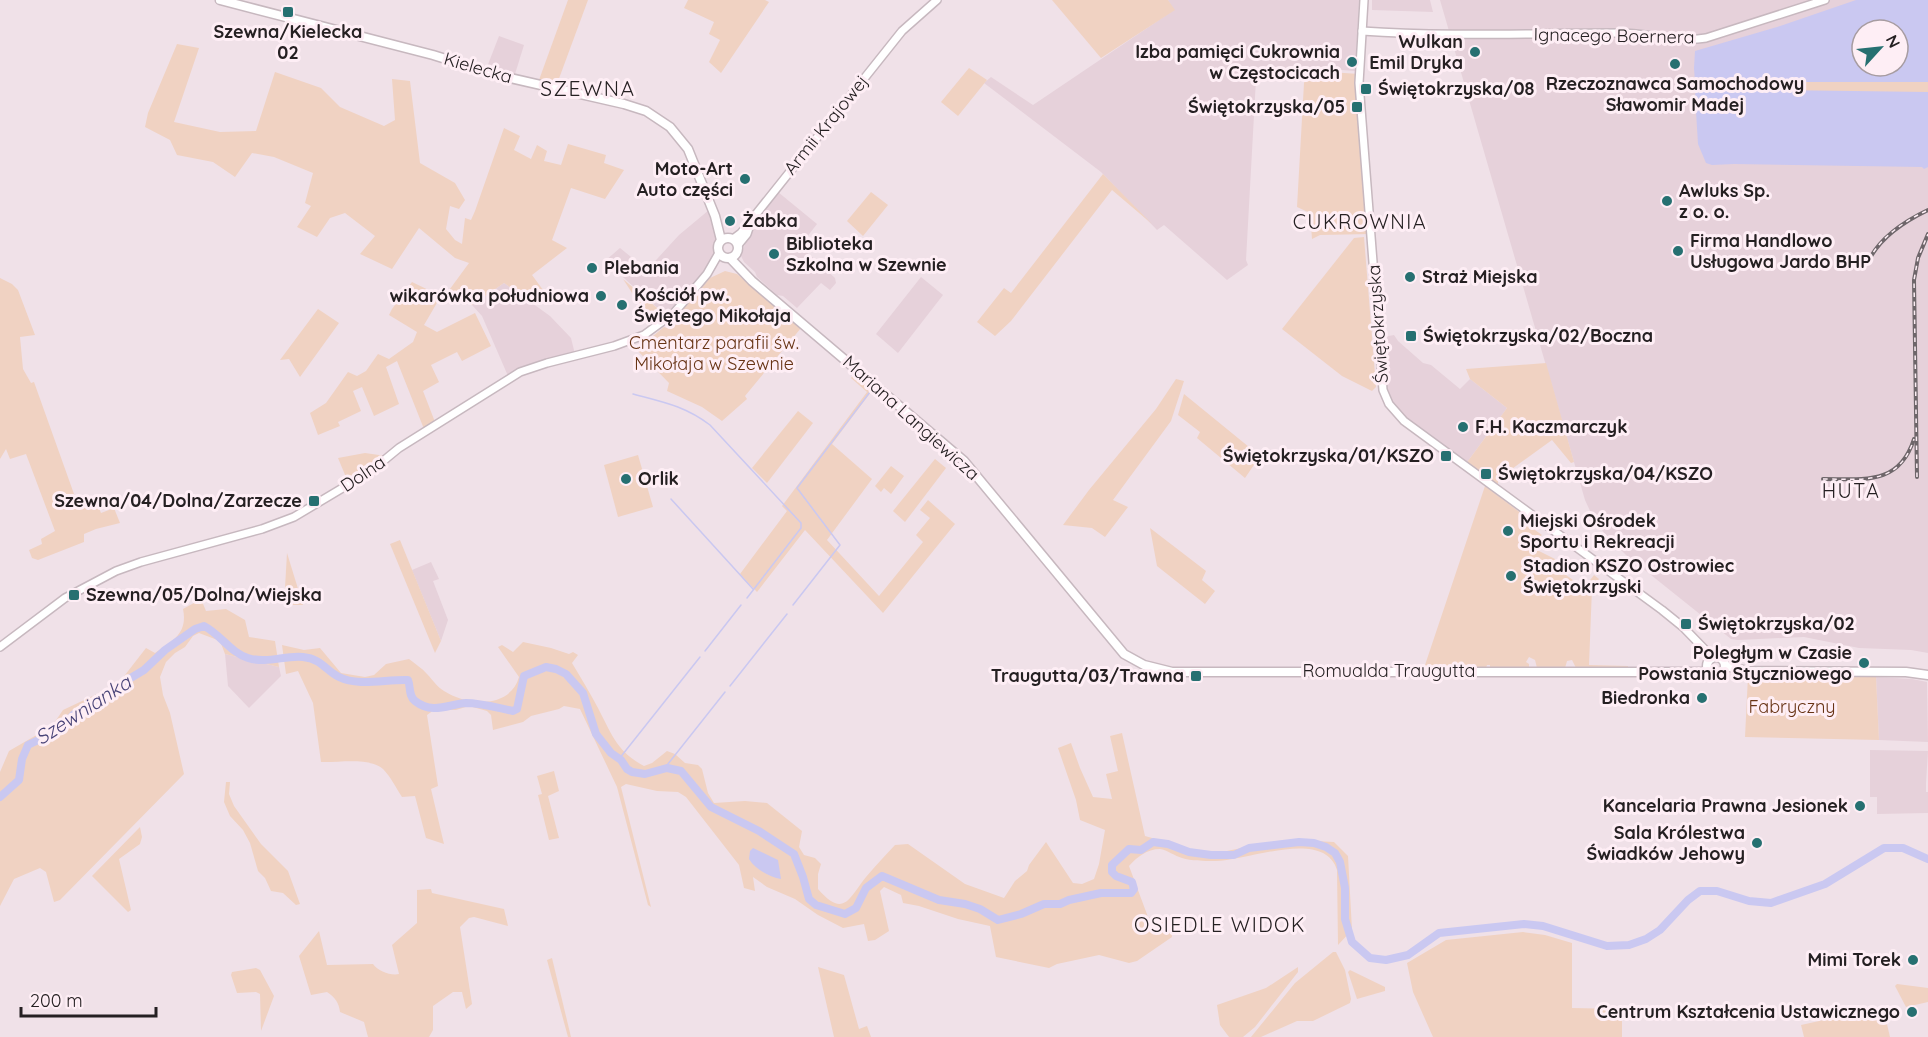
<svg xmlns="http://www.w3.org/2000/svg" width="1928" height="1037" viewBox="0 0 1928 1037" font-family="Quicksand,sans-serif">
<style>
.built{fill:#e6d1da;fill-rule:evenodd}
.green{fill:#f0d2c2}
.water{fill:#cac8f1;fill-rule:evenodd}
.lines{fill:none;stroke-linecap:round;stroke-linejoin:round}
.stream{stroke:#cac8f1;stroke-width:1.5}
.river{stroke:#cac8f1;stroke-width:8}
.minor-casing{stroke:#c7b8bf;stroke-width:10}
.major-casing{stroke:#c7b8bf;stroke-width:11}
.minor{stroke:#fff;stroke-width:7}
.major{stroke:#fff;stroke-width:8}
.rail-casing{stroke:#6e666a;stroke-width:4}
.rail{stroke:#feeef5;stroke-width:1.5;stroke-dasharray:4.5;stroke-linecap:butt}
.poi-dot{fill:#267071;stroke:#feeef5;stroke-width:2}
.labels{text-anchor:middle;stroke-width:6;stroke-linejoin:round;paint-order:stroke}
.poi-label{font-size:18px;font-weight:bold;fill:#252022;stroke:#feeef5;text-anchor:start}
.street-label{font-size:18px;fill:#252022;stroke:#feeef5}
.park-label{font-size:18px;fill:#673314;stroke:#feeef5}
.neighbourhood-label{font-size:20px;letter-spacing:1.5px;fill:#252022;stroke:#feeef5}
.water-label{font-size:20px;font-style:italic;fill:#484377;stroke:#feeef5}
.quarter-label{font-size:21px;letter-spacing:1.5px;fill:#252022;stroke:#feeef5}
</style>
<rect width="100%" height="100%" fill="#f0e1e8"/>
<g class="built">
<path d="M1168,0H1359L1355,71L1315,68L1295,70L1256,79L1246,260L1248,265L1227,280L1164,225L1157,230L1101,172L984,83L991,77L1033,105L1174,10Z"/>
<path d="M1372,0H1430L1433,12L1372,10Z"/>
<path d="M1440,0H1928V653L1911,650L1859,648L1804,637L1738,640L1731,639L1626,555L1604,533L1591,513L1585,500ZM1862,30H1898V66H1862Z"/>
<path d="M499,36L524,45L515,74L487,67Z"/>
<path d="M778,192L817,224L800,246L835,278L836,283L830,290L821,283L797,308L783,296L777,295L757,277L755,272L744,262L741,256L745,244L760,216Z"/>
<path d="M709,210L716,235L714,256L696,282L672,311L668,308L663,313L605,261L620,248L647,270L679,235Z"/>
<path d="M921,277L943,295L898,353L876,334Z"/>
<path d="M504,283L550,316L571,338L575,354L527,366L508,376L482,316L472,305Z"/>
<path d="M1394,335L1398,341L1423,363L1431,365L1460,389L1470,379L1507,408L1465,465L1404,421L1386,399L1378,338Z"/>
<path d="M431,562L439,579L433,581L448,620L441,641L412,570Z"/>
<path d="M225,654L279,667L281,676L249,708L228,686Z"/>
<path d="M1876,677L1912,679L1927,682L1928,742L1879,740Z"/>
<path d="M1870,750L1928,751L1926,783V792H1928V813L1877,814V797H1870Z"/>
</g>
<g class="green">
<path d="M568,0H588L557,84L539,80Z"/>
<path d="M688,0H765L769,2L721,73L709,62L720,40L709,34L714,22L684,8Z"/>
<path d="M1052,0H1168L1175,10L1101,58Z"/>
<path d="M177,44L199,48L174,122L220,132L256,131L275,72L321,88L340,107L384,126L395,120L392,79L410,81L420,163L455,183L465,200L459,209L450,206L446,229L455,240L462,244L465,218L471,220L475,211L504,128L520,136L514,150L531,159L537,145L547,151L544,161L561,165L568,144L606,155L604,163L624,170L605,199L571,188L552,240L567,248L532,275L546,294L534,304L504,283L472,305L447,293L469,263L455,258L419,228L392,269L360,254L375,236L345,213L330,218L317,237L297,227L311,206L305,203L313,173L274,157L252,153L235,177L213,162L177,155L170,140L145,127L148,113Z"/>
<path d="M969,68L987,80L958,116L941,102Z"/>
<path d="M1315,71L1359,74L1372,234L1320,235L1312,239L1310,213L1297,207L1304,83L1306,78Z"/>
<path d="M1695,82H1928V92L1695,93Z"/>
<path d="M1103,174L1152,224L1112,190L1011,321L995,336L977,322L1004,288L1011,293Z"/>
<path d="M871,192L888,205L863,236L847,221Z"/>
<path d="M1364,237L1376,387L1372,391L1342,376L1282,329L1354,238Z"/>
<path d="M725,271L737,274L801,328L745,396L747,399L722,421L702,407L667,391L669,383L634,347L648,340L664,327L667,328L710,278Z"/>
<path d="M0,278L12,284L18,290L35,335L20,337L23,369L31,383L34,382L79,508L96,501L101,513L114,508L120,523L96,529L84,534V542L38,560L32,558L29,550L42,544L41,539L55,531L26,454L10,459L6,449L0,459Z"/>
<path d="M623,279L663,313L651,322Z"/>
<path d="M412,282L441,296L424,325L437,332L475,313L491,346L462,361L457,352L431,365L439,382L423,391L435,422L424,429L397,361L386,367L399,404L374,416L362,387L353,391L361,411L338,422L340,426L318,435L310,413L326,403L348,372L357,376L366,371L378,354L389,359L413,342L417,332L389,315L392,309Z"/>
<path d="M318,309L339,323L300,377L289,359L280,360Z"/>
<path d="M1546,363L1574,462L1571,463L1552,440L1498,479V484L1484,479L1465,465L1507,408L1470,379L1466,369Z"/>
<path d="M854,374L874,388L832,444L872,479L827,540L879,596L923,542L916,535L930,518L920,510L928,500L955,524L883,613L805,530L757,592L740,574L787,511L782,506L867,392L851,378Z"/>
<path d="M1176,379L1184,381L1171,421L1113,500L1128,507L1105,537L1092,528L1063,525L1089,490L1156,409Z"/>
<path d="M1184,394L1260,456L1245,478L1197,438L1200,432L1178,415Z"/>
<path d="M798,411L813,423L767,483L752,468Z"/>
<path d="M365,453L386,456L366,472L348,482L338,458Z"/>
<path d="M638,455L653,507L618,517L604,465Z"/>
<path d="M935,459L946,468L905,522L893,511Z"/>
<path d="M891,466L904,476L891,494L884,488L881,492L875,486Z"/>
<path d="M1485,486L1530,520L1528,525L1542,535L1539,537L1538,541L1526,536L1523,543L1559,561L1555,567L1584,588L1594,575L1599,579L1592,588L1589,665L1628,666V668H1576L1572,660L1567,661L1565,668H1537L1535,660L1529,657L1526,662L1529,664V668H1490V665H1487L1486,668H1424Z"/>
<path d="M1150,528L1206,571L1202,580L1215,591L1205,604L1157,566Z"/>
<path d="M400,540L441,641L435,653L390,544Z"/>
<path d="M287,553L303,605H284Z"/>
<path d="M201,599L206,611L226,609L245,620L249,637L275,641L279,667L225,654L220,641L199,633L193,636L185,647L175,653L166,662L160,677L163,695L170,713L184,774L60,900L54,902L46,872L40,868L14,879L0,906V772L9,751L52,726L63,710L118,684L146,648L155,653C173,641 188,633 183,609Z"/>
<path d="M523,642L551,648L569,654L573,652L578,655L572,663C581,678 590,693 598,708C611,733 617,752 644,766L652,763L667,751L675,754L685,763L698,765L702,769L708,793L714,803L745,801L767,803L802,831L799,847L804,855L815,858L821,864L818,874V889C844,919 849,898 866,877C875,866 885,856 895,845L908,844L965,884L1004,898L1015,881L1027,871L1029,865L1046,842L1073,883L1082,884L1094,879L1099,864L1105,830L1080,820L1076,800L1058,748L1071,743L1080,768L1093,797L1112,799L1106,774L1118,771L1110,736L1122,733L1145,836L1202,852H1222L1266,843L1294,840L1334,842L1348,856L1352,930L1338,945L1337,870C1324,827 1245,862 1214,861C1204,861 1191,861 1182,858C1175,856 1167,850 1160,849C1147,849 1137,857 1129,866L1148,917L1170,925L1172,937L1137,961L1129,963L1099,955L1057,964L1049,968L996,957L990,926L958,919L919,906L903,903L901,895L884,887L880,891L889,931L875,940L868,941L864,924L843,928L818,915L795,899L767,887L753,877L755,891L744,888L739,865L686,797L678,792L657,791L626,784L621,787L651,907L648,905L617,787L580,709L564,706L559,709L531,716L523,722L493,730L491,715L487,711L469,706L456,710H434L427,715L438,786L431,789L444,844L426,838L415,796L402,797C396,788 391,777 383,769C369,757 338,763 321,762L313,703L298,671L286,674L282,645L304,650L320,648L341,673L365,677L374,675L386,664L409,659C415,664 422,668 427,674C433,680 437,687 444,691C467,706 510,709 519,677L498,647L502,645L513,652Z"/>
<path d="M1748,676L1876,677L1879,740L1745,737Z"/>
<path d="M554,771L559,791L548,796L559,838L549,840L538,795L542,794L537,776Z"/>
<path d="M226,782H230L229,794L234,806L261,844L288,871L300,904L296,905L283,893L271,891L265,878L258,871L250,843L243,830L230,816L224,802Z"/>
<path d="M140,827L142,837L140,844L119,859L131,910L128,912L92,876Z"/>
<path d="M431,889L432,893L504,909L508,926L474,917L469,918L460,927L472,1004L466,1009L462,992H453L433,1006V1030L429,1037H368L364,1022L340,1012C339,1003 335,997 327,992L311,995L299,956L319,931L327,965L373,964C378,971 391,976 399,974L392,945L417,923V890Z"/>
<path d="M1523,932L1545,935L1572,943V1008L1622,1009V1037H1433L1413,992L1407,963L1446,940Z"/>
<path d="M1333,952H1336L1345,970L1351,999L1350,1003L1313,1021H1297L1261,1037H1251L1295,983Z"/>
<path d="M552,958L571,1037H568L547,960Z"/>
<path d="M818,967L844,975L859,1029L867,1026L871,1037H834Z"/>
<path d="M1298,967V972L1255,1027L1243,1037H1229L1220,1025L1217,1005L1266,988Z"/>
<path d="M256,968L260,970L274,996L261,1031L260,994L256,992L237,993L231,975L232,972Z"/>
<path d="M1350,970L1385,987V991L1357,999L1348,972Z"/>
<path d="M1897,984L1928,988V1002L1906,1007L1895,986Z"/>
<path d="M1883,1007L1890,1037H1804L1801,1025Z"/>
</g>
<g class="water">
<path d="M1856,0H1928V82H1695L1694,68L1695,51L1777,27ZM1862,30H1898V66H1862Z"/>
<path d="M1708,89L1928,92V167L1924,169L1922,167L1734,164L1712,165L1706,163L1698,144L1695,95L1696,91Z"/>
<path d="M753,848L778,860L781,879C769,877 755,869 749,859L750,851Z"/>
</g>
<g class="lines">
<g class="stream">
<path d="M633,394C663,402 685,406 710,425L801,523V528L747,598"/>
<path d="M671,499L753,589"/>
<path d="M793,605L840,545L797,488L870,392"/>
<path d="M705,651L741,605"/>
<path d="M730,686L787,614"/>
<path d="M619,759L700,657"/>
<path d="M664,769L725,692"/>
</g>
<path class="river" d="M0,797L19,780L22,759L28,745L55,732L63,726L74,714L115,693L129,679L144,670L165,650L195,629L204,626C220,634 231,653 248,658C267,664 285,655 303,657C322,659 325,670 339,677C359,687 386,679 408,680C411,687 408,695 415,701C433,715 449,704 466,703C481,703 498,708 513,711L517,709L524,676L546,667L556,669L566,674L583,693L596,734L611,753L621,760L627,769L632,772L645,774L667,768L681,771L711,807L759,831L794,854L803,877L809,899L816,905L845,914L856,908L866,888L882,876L939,900L965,904L980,909L998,920L1021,914L1044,904H1060L1069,900L1101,893H1131L1134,889L1132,882L1116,876L1112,872V865L1129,849L1141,850L1153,842L1168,844L1189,852L1211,855H1234L1249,848L1299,842L1314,843L1326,847L1335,853L1340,862L1345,888V919L1352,942L1370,958L1386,960L1408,955L1439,933L1524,924L1543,926L1607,946L1629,945L1646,939L1660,930L1688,900L1700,891H1717L1749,901L1771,903L1825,884L1884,848H1903L1928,859"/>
<defs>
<g id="minor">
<path d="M1364,0L1359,83L1383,390L1389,404L1404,421L1662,610L1683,627L1713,658"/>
<path d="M1362,31C1448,37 1534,33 1619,33C1648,33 1677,43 1706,38L1825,0"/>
<path d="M733,239L741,233L902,31L937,0"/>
<path d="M738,245L747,234L750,225"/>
<path d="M0,647L65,598L116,571L141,562L262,529L294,517L371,471L399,448L520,372L547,363L614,346L644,335L674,313L707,274L719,253"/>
</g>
<g id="major">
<path d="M220,0L433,55L497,75L624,104L646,111L670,127L688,149L715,216L721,240"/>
<circle cx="728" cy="248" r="10"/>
<path d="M730,258L752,281L964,461L1124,654L1144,665L1172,672H1708"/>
<circle cx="1716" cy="666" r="9"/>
<path d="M1726,666L1748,671L1906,672L1928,675"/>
</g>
</defs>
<use href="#minor" class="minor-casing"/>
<use href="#major" class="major-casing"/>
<use href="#minor" class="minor"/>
<use href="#major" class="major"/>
<defs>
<g id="rail">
<path d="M1869,260C1881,236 1905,221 1928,210"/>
<path d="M1917,477L1914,280L1918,258L1928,234"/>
<path d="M1823,479C1863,479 1899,486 1914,439"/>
</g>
</defs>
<use href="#rail" class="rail-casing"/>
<use href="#rail" class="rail"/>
</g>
<g class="poi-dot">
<rect x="282" y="6" width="12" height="12" rx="3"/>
<circle cx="1475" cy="52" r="6"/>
<circle cx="1352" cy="62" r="6"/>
<circle cx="1675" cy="64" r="6"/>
<rect x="1360" y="83" width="12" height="12" rx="3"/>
<rect x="1351" y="101" width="12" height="12" rx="3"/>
<circle cx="745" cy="179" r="6"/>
<circle cx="1667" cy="201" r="6"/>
<circle cx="730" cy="221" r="6"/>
<circle cx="1678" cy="251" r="6"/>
<circle cx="774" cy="254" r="6"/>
<circle cx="592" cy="268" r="6"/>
<circle cx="1410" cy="277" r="6"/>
<circle cx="601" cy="296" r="6"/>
<circle cx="622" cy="305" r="6"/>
<rect x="1405" y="330" width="12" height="12" rx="3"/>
<circle cx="1463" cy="427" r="6"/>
<rect x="1440" y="450" width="12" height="12" rx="3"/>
<rect x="1480" y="468" width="12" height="12" rx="3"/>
<circle cx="626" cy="479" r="6"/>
<rect x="308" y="495" width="12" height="12" rx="3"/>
<circle cx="1508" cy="531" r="6"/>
<circle cx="1511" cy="576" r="6"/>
<rect x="68" y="589" width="12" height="12" rx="3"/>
<rect x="1680" y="618" width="12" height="12" rx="3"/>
<circle cx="1864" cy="663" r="6"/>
<rect x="1190" y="670" width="12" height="12" rx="3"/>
<circle cx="1702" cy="698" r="6"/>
<circle cx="1860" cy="806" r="6"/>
<circle cx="1757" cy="843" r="6"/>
<circle cx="1913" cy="960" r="6"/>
<circle cx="1912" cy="1012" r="6"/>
</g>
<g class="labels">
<g class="poi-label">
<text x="288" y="38" text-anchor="middle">Szewna/Kielecka<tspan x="288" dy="21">02</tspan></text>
<text x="1463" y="48" text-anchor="end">Wulkan<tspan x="1463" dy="21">Emil Dryka</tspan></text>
<text x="1340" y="58" text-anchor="end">Izba pamięci Cukrownia<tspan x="1340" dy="21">w Częstocicach</tspan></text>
<text x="1675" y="90" text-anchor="middle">Rzeczoznawca Samochodowy<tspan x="1675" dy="21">Sławomir Madej</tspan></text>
<text x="1378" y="95">Świętokrzyska/08</text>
<text x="1345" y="113" text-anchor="end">Świętokrzyska/05</text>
<text x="733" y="175" text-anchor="end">Moto-Art<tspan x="733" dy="21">Auto części</tspan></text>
<text x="1679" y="197">Awluks Sp.<tspan x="1679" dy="21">z o. o.</tspan></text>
<text x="742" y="227">Żabka</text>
<text x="1690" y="247">Firma Handlowo<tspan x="1690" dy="21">Usługowa Jardo BHP</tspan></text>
<text x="786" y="250">Biblioteka<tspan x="786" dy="21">Szkolna w Szewnie</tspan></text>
<text x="604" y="274">Plebania</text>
<text x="1422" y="283">Straż Miejska</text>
<text x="634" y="301">Kościół pw.<tspan x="634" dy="21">Świętego Mikołaja</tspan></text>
<text x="589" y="302" text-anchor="end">wikarówka południowa</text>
<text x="1423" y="342">Świętokrzyska/02/Boczna</text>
<text x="1475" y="433">F.H. Kaczmarczyk</text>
<text x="1434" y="462" text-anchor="end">Świętokrzyska/01/KSZO</text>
<text x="1498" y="480">Świętokrzyska/04/KSZO</text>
<text x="638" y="485">Orlik</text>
<text x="302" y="507" text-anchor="end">Szewna/04/Dolna/Zarzecze</text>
<text x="1520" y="527">Miejski Ośrodek<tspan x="1520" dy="21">Sportu i Rekreacji</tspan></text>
<text x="1523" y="572">Stadion KSZO Ostrowiec<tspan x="1523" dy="21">Świętokrzyski</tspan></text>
<text x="86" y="601">Szewna/05/Dolna/Wiejska</text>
<text x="1698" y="630">Świętokrzyska/02</text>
<text x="1852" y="659" text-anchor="end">Poległym w Czasie<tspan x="1852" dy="21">Powstania Styczniowego</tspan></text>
<text x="1184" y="682" text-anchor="end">Traugutta/03/Trawna</text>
<text x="1690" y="704" text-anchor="end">Biedronka</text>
<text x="1848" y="812" text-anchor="end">Kancelaria Prawna Jesionek</text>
<text x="1745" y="839" text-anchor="end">Sala Królestwa<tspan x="1745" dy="21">Świadków Jehowy</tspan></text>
<text x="1901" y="966" text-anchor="end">Mimi Torek</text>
<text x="1900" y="1018" text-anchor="end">Centrum Kształcenia Ustawicznego</text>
</g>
<g class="street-label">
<text transform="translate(1614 36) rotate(1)" y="6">Ignacego Boernera</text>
<text transform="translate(478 68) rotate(16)" y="6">Kielecka</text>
<text transform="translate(826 125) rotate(-51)" y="6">Armii Krajowej</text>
<text transform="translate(1378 324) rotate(-94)" y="6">Świętokrzyska</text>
<text transform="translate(911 418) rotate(42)" y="6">Mariana Langiewicza</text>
<text transform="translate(363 474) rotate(-34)" y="6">Dolna</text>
<text x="1389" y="677">Romualda Traugutta</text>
</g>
<g class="park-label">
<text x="714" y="349">Cmentarz parafii św.<tspan x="714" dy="21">Mikołaja w Szewnie</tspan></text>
<text x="1792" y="713">Fabryczny</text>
</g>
<g class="neighbourhood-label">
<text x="1360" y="229">CUKROWNIA</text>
<text x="1851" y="498">HUTA</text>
<text x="1220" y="932">OSIEDLE WIDOK</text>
</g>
<g class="water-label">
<text transform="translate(83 710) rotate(-33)" y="7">Szewnianka</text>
</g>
<g class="quarter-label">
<text x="588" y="96">SZEWNA</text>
</g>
</g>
<g transform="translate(1880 48) rotate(63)"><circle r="28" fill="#feeef5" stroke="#a79ca1" stroke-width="1.5"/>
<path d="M0-4.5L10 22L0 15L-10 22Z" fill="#267071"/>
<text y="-9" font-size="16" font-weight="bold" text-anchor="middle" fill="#252022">N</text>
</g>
<path d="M21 1007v9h135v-9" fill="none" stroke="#252022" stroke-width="3"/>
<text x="30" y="1007" font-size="18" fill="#252022" stroke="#feeef5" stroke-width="4.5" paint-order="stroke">200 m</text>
</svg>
